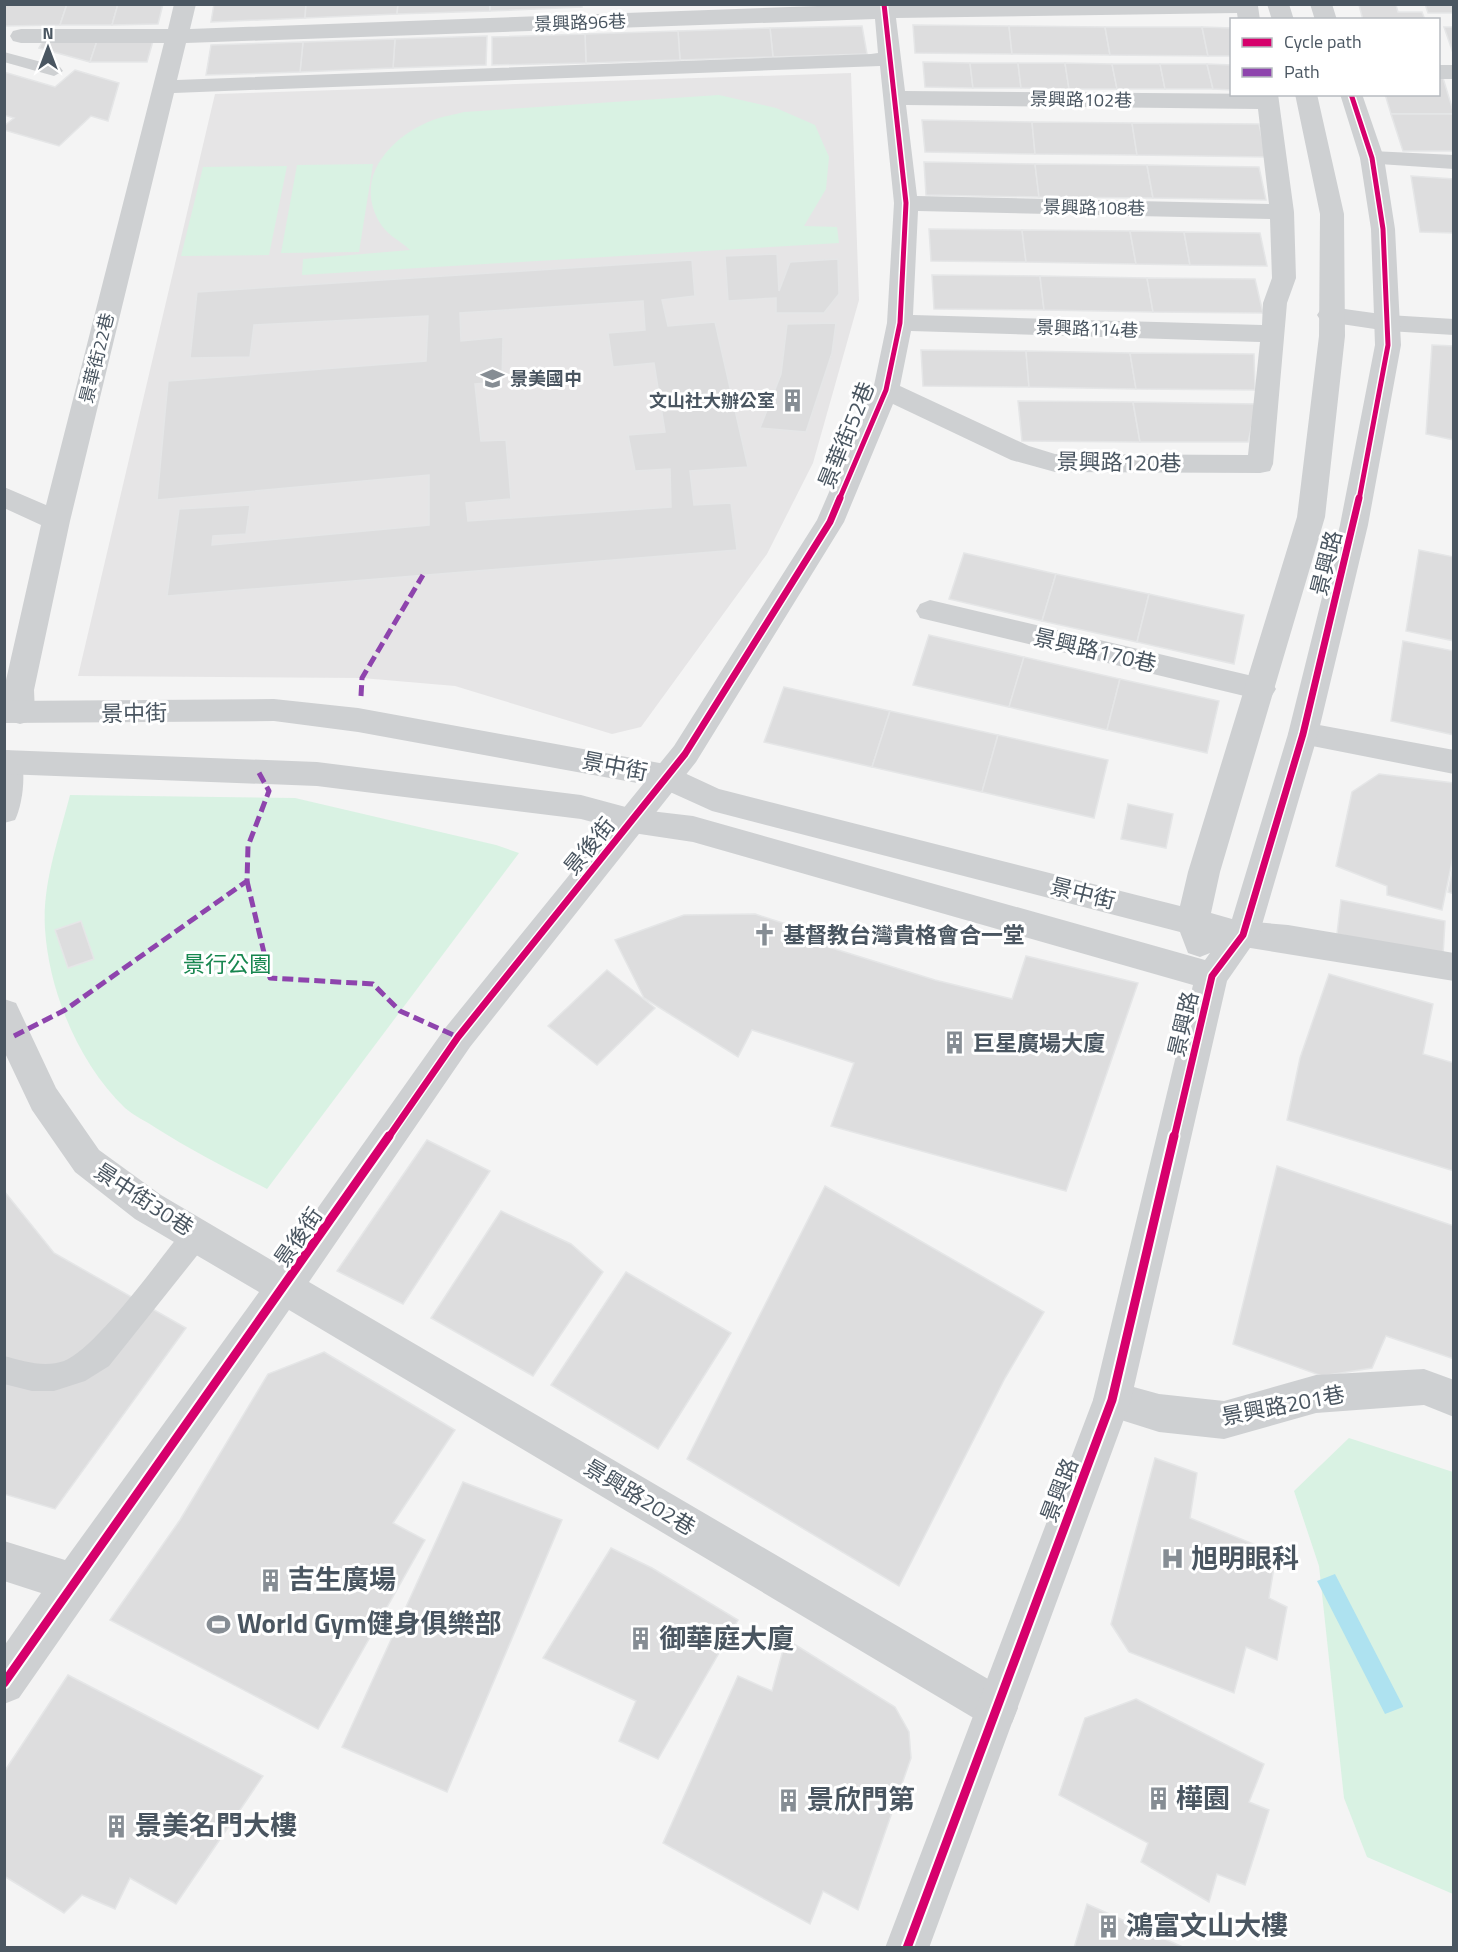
<svg xmlns="http://www.w3.org/2000/svg" width="1458" height="1952" viewBox="0 0 1458 1952" font-family="'Titillium Web','Noto Sans TC',sans-serif">
<style>
.education{fill:#e6e5e6}
.green{fill:#d9f2e3}
.water{fill:#aee2f0}
.building{fill:#ddddde;stroke:#e5e6e7;stroke-width:1.5;fill-rule:evenodd}
.lines{fill:none;stroke-linecap:round;stroke-linejoin:round}
.service{fill:#ced0d2;fill-rule:evenodd}
.minor{fill:#ced0d2;fill-rule:evenodd}
.tertiary{fill:#ced0d2;fill-rule:evenodd}
.quiet{stroke:#8e44ad;stroke-width:5;stroke-dasharray:11 5;stroke-linecap:butt}
.cycleway-far2-casing{stroke:#fff;stroke-width:8}
.cycleway-far1-casing{stroke:#fff;stroke-width:10}
.cycleway-casing{stroke:#fff;stroke-width:13}
.cycleway-far2{stroke:#d6006c;stroke-width:5}
.cycleway-far1{stroke:#d6006c;stroke-width:7}
.cycleway{stroke:#d6006c;stroke-width:9}
.labels{text-anchor:middle;stroke-width:6;stroke-linejoin:round;paint-order:stroke}
.far-street-label{font-size:18px;fill:#4a5661;stroke:#fff}
.far-poi-label{font-size:18px;font-weight:bold;fill:#4a5661;stroke:#fff;text-anchor:start}
.street-label{font-size:22px;fill:#4a5661;stroke:#fff}
.poi-label{font-size:22px;font-weight:bold;fill:#4a5661;stroke:#fff;text-anchor:start}
.park-label{font-size:22px;fill:#17864f;stroke:#fff}
.near-poi-label{font-size:27px;font-weight:bold;fill:#4a5661;stroke:#fff;text-anchor:start}
</style>
<rect width="100%" height="100%" fill="#f4f4f4"/>
<path class="education" d="M851,73L859,300L813,463L767,554L641,727L612,734L455,686L362,678L78,676L215,94Z"/>
<g class="green">
<path d="M719,95L776,108L815,125L829,157L826,189L804,226L837,227L839,243L302,275L303,259L410,250C402,242 389,236 382,226C351,180 389,137 433,120C443,116 454,115 464,112Z"/>
<path d="M373,164L359,252L281,253L297,165Z"/>
<path d="M287,166L269,255L181,256L203,167Z"/>
<path d="M70,795L295,798L496,845L519,853L267,1189C230,1170 192,1151 156,1128C146,1121 134,1116 125,1108C79,1064 49,992 45,929C42,884 59,838 70,795Z"/>
<path d="M1349,1438L1453,1472V1894L1367,1857L1344,1798L1319,1566L1294,1491Z"/>
</g>
<path class="water" d="M1335,1574L1403,1706V1707L1385,1714L1317,1581Z"/>
<g class="building">
<path d="M4,4H67L60,25L4,26Z"/>
<path d="M67,4H118L112,25H60Z"/>
<path d="M118,4H163L158,24L112,25Z"/>
<path d="M214,4H306L305,18L211,22Z"/>
<path d="M306,4H398L397,14L305,18Z"/>
<path d="M398,4H490V11L397,14Z"/>
<path d="M490,4H582V7L490,11Z"/>
<path d="M1425,4H1454V13H1428Z"/>
<path d="M1359,5H1396L1398,12H1422L1425,20H1363Z"/>
<path d="M913,25L1009,26L1012,54L915,53Z"/>
<path d="M862,26L867,54L773,57L770,28Z"/>
<path d="M1009,26L1105,27L1110,55L1012,54Z"/>
<path d="M1105,27H1202L1208,56L1110,55Z"/>
<path d="M1202,27L1232,28V56H1208Z"/>
<path d="M1444,27H1454V56Z"/>
<path d="M770,28L773,57L680,60L678,31Z"/>
<path d="M678,31L680,60L586,63L585,34Z"/>
<path d="M585,34L586,63L492,65V37Z"/>
<path d="M487,36L486,65L393,68L395,39Z"/>
<path d="M395,39L393,68L300,72L303,42Z"/>
<path d="M43,41H97L90,62L39,48Z"/>
<path d="M97,41H153L147,62H90Z"/>
<path d="M303,42L300,72L206,75L211,45Z"/>
<path d="M923,62L970,63L973,88L925,87Z"/>
<path d="M970,63H1018L1021,88H973Z"/>
<path d="M1018,63H1065L1069,89L1021,88Z"/>
<path d="M1065,63L1112,64L1117,89H1069Z"/>
<path d="M1112,64H1160L1165,89H1117Z"/>
<path d="M1160,64H1207L1213,89H1165Z"/>
<path d="M1207,64L1232,65V90L1213,89Z"/>
<path d="M75,70L119,83L108,121L91,116L59,146L4,130V126L14,118L4,115V72L55,87Z"/>
<path d="M1438,78H1443L1454,114H1391L1385,94H1438Z"/>
<path d="M1391,114H1454V151H1403Z"/>
<path d="M922,120L1032,122L1035,154L925,152Z"/>
<path d="M1032,122L1132,123L1137,155L1035,154Z"/>
<path d="M1132,123L1259,124L1266,157L1137,155Z"/>
<path d="M924,162L1035,164L1039,197L926,195Z"/>
<path d="M1035,164L1147,165L1153,198L1039,197Z"/>
<path d="M1147,165L1259,167L1266,200L1153,198Z"/>
<path d="M1411,176L1454,179V233L1420,232Z"/>
<path d="M929,229L1022,230L1026,262L931,261Z"/>
<path d="M1022,230L1130,231L1136,264L1026,262Z"/>
<path d="M1130,231L1184,232L1190,265L1136,264Z"/>
<path d="M1184,232L1260,233L1267,266L1190,265Z"/>
<path d="M777,254L779,291L790,262L838,259L839,294L824,313H776V298L728,301L725,256Z"/>
<path d="M692,260L695,296L662,300L668,326L715,322L748,467L690,471L694,505L731,503L737,550L167,596L179,509L250,505L246,534L213,536L212,545L429,525V475L157,500L168,381L426,361L428,316L254,325L250,357L190,358L197,292ZM643,301L645,330L608,333L613,367L654,363L665,432L628,435L635,471L670,469L671,507L468,521L466,503L511,499L506,440L481,441L475,384L502,382L503,337L461,341L460,313Z"/>
<path d="M932,275L1040,276L1044,310L934,309Z"/>
<path d="M1040,276L1147,278L1153,312L1044,310Z"/>
<path d="M1147,278L1255,279L1263,313L1153,312Z"/>
<path d="M836,323L832,353L806,432L760,428L781,374L787,324Z"/>
<path d="M1432,345L1454,346V440L1426,434Z"/>
<path d="M921,350L1026,351L1029,387L923,386Z"/>
<path d="M1026,351L1130,353L1136,389L1029,387Z"/>
<path d="M1130,353L1254,354L1255,390L1136,389Z"/>
<path d="M1018,401L1133,402L1140,442L1022,441Z"/>
<path d="M1133,402L1257,404L1248,442H1140Z"/>
<path d="M1419,550L1454,557V641L1406,631Z"/>
<path d="M964,553L1056,574L1042,621L949,599Z"/>
<path d="M1056,574L1149,594L1137,642L1042,621Z"/>
<path d="M1149,594L1244,615L1234,664L1137,642Z"/>
<path d="M929,635L1024,657L1009,707L913,685Z"/>
<path d="M1403,641L1454,651V735L1391,721Z"/>
<path d="M1024,657L1120,679L1107,730L1009,707Z"/>
<path d="M1120,679L1219,701L1207,753L1107,730Z"/>
<path d="M784,687L890,711L872,767L764,742Z"/>
<path d="M890,711L998,735L982,792L872,767Z"/>
<path d="M998,735L1108,760L1094,818L982,792Z"/>
<path d="M1379,774L1454,783V852L1442,910L1387,895V886L1336,866L1352,792Z"/>
<path d="M1128,804L1173,814L1166,848L1121,839Z"/>
<path d="M1454,861V894L1448,892Z"/>
<path d="M1341,900L1445,921L1443,956L1337,934Z"/>
<path d="M755,914L798,928L793,936L935,980L1012,999L1026,956L1138,983L1066,1191L831,1126L854,1063L752,1030L738,1057L644,998L615,940L684,915Z"/>
<path d="M81,921L94,959L68,968L55,930Z"/>
<path d="M607,970L655,1008L597,1065L548,1026Z"/>
<path d="M1329,974L1433,1004L1423,1054L1454,1063V1171L1287,1120L1300,1058Z"/>
<path d="M427,1140L490,1171L403,1304L337,1271Z"/>
<path d="M1277,1166L1454,1226V1359L1386,1336L1372,1368L1322,1376L1233,1344Z"/>
<path d="M825,1186L1044,1312L1005,1378L899,1586L687,1459Z"/>
<path d="M4,1191L54,1253L186,1328L55,1509L4,1494Z"/>
<path d="M501,1211L571,1244L603,1272L533,1376L431,1318Z"/>
<path d="M626,1272L731,1333L658,1449L551,1385Z"/>
<path d="M324,1352L455,1430L393,1523L425,1540L318,1729L110,1620L180,1520L268,1374Z"/>
<path d="M1155,1458L1197,1473L1190,1518L1256,1545L1274,1567L1269,1598L1287,1607L1277,1660L1246,1647L1234,1693L1129,1652L1111,1624Z"/>
<path d="M463,1482L562,1520L447,1792L342,1747Z"/>
<path d="M611,1548L652,1568L738,1620L658,1759L619,1741L636,1701L543,1658Z"/>
<path d="M786,1639L895,1707L909,1732L911,1758L858,1910L823,1891L810,1924L663,1843L738,1676L772,1691Z"/>
<path d="M68,1675L263,1776L176,1904L130,1878L115,1909L82,1895L64,1913L4,1876V1772Z"/>
<path d="M1136,1699L1264,1764L1249,1802L1269,1810L1245,1885L1217,1874L1209,1902L1141,1862L1148,1843L1059,1795L1085,1718Z"/>
<path d="M1087,1904L1185,1948H1074Z"/>
</g>
<g class="lines">
<g class="service">
<path d="M4,52L60,67L63,71L54,76L4,62Z"/>
<path d="M197,1221L207,1225L211,1234L207,1243L109,1366L85,1381L54,1391H32L4,1384V1356C23,1361 44,1368 64,1361C96,1349 162,1256 187,1225Z"/>
</g>
<g class="minor">
<path d="M174,4H196L190,29L873,4L1258,6L1260,20H1238L1237,13L896,18L905,91L1278,94L1294,212L1296,278L1287,303L1273,464L1270,471L1260,473L1055,472L1011,460L893,404L844,522L696,762L470,1047L309,1282L1012,1693L1018,1708L1012,1723L997,1729L982,1723L289,1310L19,1698L4,1704V1646L41,1593L4,1581V1541L65,1560L259,1292L135,1219L75,1172L32,1110L4,1051V999L16,1003L56,1088L99,1150L161,1195L278,1264L446,1027L674,746L817,520L873,390L887,323L894,203L880,66L174,93L70,521L34,690L35,713L31,721L20,724L9,721L5,713L4,689L41,525L4,508V487L46,505L164,43H21L13,41L10,36L13,31L21,29H168ZM875,19L878,53L871,54L177,80L186,43ZM906,105L1258,109L1269,204L917,196ZM918,211L1270,219L1272,278L1263,303L1262,325L913,315ZM911,331L1260,342L1248,455L1055,454L1029,446L900,386Z"/>
<rect x="1438" y="65" width="16" height="14"/>
<path d="M1372,151L1454,155V169L1364,163L1360,158L1364,153Z"/>
<path d="M1330,307L1388,315L1454,319V335L1388,331L1321,321L1317,315L1321,309Z"/>
<path d="M930,600L1261,678L1271,681L1276,689L1271,697L1261,700L920,618L916,611L920,604Z"/>
<path d="M1303,722L1454,750V774L1292,742L1288,734L1292,726Z"/>
<path d="M8,750L19,754C27,769 23,804 15,820L4,823V751Z"/>
<path d="M1243,921L1288,925L1454,953V981L1232,945L1227,935L1232,925Z"/>
<path d="M1424,1369L1454,1380V1417L1424,1405L1316,1413L1224,1439L1159,1432L1099,1413L1093,1400L1099,1387L1112,1381L1159,1394L1224,1401L1316,1375Z"/>
</g>
<g class="tertiary">
<path d="M1267,4H1289L1294,20H1272Z"/>
<path d="M1310,4H1332L1337,20H1315Z"/>
<path d="M1295,94H1317L1344,214L1345,336L1325,517L1220,872L1211,913L1232,919L1288,734L1340,525L1375,345L1371,229L1360,158L1340,94H1362L1384,158L1395,229L1401,345L1368,525L1318,734L1259,935L1227,981L1131,1400L929,1948H885L1093,1400L1193,985L693,842L633,833L581,819L317,786L4,774V750L317,762L581,795L633,809L693,816L1205,960L1210,953L1200,957L1188,953L1180,932L712,811L659,787L358,732L274,721L4,723V701L274,699L358,708L665,764L719,789L1180,906L1188,872L1297,517L1319,336L1320,214Z"/>
</g>
<g class="quiet">
<path d="M361,696L362,678L423,575"/>
<path d="M247,881L270,978L373,984L400,1011L458,1037"/>
<path d="M14,1036L65,1010L247,881L248,846L269,791L258,771"/>
</g>
<defs>
<g id="cycleway-far2">
<path d="M1351,94L1372,158L1383,229L1388,345L1359,500"/>
<path d="M839,500L886,390L900,323L906,203L884,4"/>
</g>
<g id="cycleway-far1">
<path d="M388,1138L458,1037L685,754L830,522L840,498"/>
<path d="M1174,1138L1212,976L1243,935L1303,734L1359,498"/>
</g>
<g id="cycleway">
<path d="M4,1683L389,1136"/>
<path d="M907,1948L1112,1400L1174,1136"/>
</g>
</defs>
<use href="#cycleway-far2" class="cycleway-far2-casing"/>
<use href="#cycleway-far1" class="cycleway-far1-casing"/>
<use href="#cycleway" class="cycleway-casing"/>
<use href="#cycleway-far2" class="cycleway-far2"/>
<use href="#cycleway-far1" class="cycleway-far1"/>
<use href="#cycleway" class="cycleway"/>
</g>
<defs>
<symbol id="school-bare" viewBox="-9 -9 18 18"><path d="M0-5L7-2L0 1L-7-2ZM-4 1L0 2.5L4 1V4Q0 6-4 4Z" fill="#868d94" stroke="#fff" stroke-width="2.5" paint-order="stroke"/></symbol>
<symbol id="building-bare" viewBox="-9 -9 18 18"><path d="M-4-6H4V6H1V3H-1V6H-4ZM-2.5-4.3h1.7v1.8h-1.7ZM.8-4.3h1.7v1.8H.8ZM-2.5-1h1.7V.8h-1.7ZM.8-1h1.7V.8H.8Z" fill="#868d94" stroke="#fff" stroke-width="2.5" paint-order="stroke"/></symbol>
<symbol id="church-bare" viewBox="-9 -9 18 18"><path d="M-1.2-6h2.4v3.5h3.3v2.4h-3.3V6h-2.4V-.1h-3.3v-2.4h3.3Z" fill="#868d94" stroke="#fff" stroke-width="2.5" paint-order="stroke"/></symbol>
<symbol id="hospital-bare" viewBox="-9 -9 18 18"><path d="M-5-5h3v3.5h4V-5h3V5h-3V1.5h-4V5h-3Z" fill="#868d94" stroke="#fff" stroke-width="2.5" paint-order="stroke"/></symbol>
<symbol id="stadium-bare" viewBox="-9 -9 18 18"><path d="M0-5a6.5 5 0 1 0 0 10a6.5 5 0 1 0 0-10ZM-3.5-1.8h7v3.6h-7Z" fill="#868d94" stroke="#fff" stroke-width="2.5" paint-order="stroke"/></symbol>
</defs>
<g fill-rule="evenodd">
<use href="#school-bare" x="476" y="362" width="33" height="33"/>
<use href="#building-bare" x="776" y="384" width="33" height="33"/>
<use href="#church-bare" x="748" y="918" width="33" height="33"/>
<use href="#building-bare" x="938" y="1026" width="33" height="33"/>
<use href="#hospital-bare" x="1156" y="1542" width="33" height="33"/>
<use href="#building-bare" x="254" y="1564" width="33" height="33"/>
<use href="#stadium-bare" x="202" y="1608" width="33" height="33"/>
<use href="#building-bare" x="624" y="1622" width="33" height="33"/>
<use href="#building-bare" x="1142" y="1782" width="33" height="33"/>
<use href="#building-bare" x="772" y="1784" width="33" height="33"/>
<use href="#building-bare" x="100" y="1810" width="33" height="33"/>
<use href="#building-bare" x="1092" y="1910" width="33" height="33"/>
</g>
<g class="labels">
<g class="far-street-label">
<text transform="translate(580 23) rotate(-2)" y="6">景興路96巷</text>
<text transform="translate(1081 100) rotate(1)" y="6">景興路102巷</text>
<text transform="translate(1094 208) rotate(1)" y="6">景興路108巷</text>
<text transform="translate(1087 329) rotate(2)" y="6">景興路114巷</text>
<text transform="translate(97 358) rotate(-76)" y="6">景華街22巷</text>
</g>
<g class="far-poi-label">
<text x="510" y="385">景美國中</text>
<text x="775" y="407" text-anchor="end">文山社大辦公室</text>
</g>
<g class="street-label">
<text transform="translate(846 435) rotate(-68)" y="8">景華街52巷</text>
<text transform="translate(1119 462) rotate(1)" y="8">景興路120巷</text>
<text transform="translate(1326 563) rotate(-76)" y="8">景興路</text>
<text transform="translate(1095 650) rotate(13)" y="8">景興路170巷</text>
<text transform="translate(134 713) rotate(-1)" y="8">景中街</text>
<text transform="translate(615 766) rotate(11)" y="8">景中街</text>
<text transform="translate(589 846) rotate(-51)" y="8">景後街</text>
<text transform="translate(1083 893) rotate(14)" y="8">景中街</text>
<text transform="translate(1183 1024) rotate(-77)" y="8">景興路</text>
<text transform="translate(144 1199) rotate(33)" y="8">景中街30巷</text>
<text transform="translate(298 1237) rotate(-55)" y="8">景後街</text>
<text transform="translate(1283 1405) rotate(-11)" y="8">景興路201巷</text>
<text transform="translate(1059 1490) rotate(-69)" y="8">景興路</text>
<text transform="translate(640 1497) rotate(31)" y="8">景興路202巷</text>
</g>
<g class="poi-label">
<text x="783" y="943">基督教台灣貴格會合一堂</text>
<text x="973" y="1051">巨星廣場大廈</text>
</g>
<g class="park-label">
<text x="227" y="972">景行公園</text>
</g>
<g class="near-poi-label">
<text x="1191" y="1568">旭明眼科</text>
<text x="288" y="1589">吉生廣場</text>
<text x="237" y="1633">World Gym健身俱樂部</text>
<text x="659" y="1648">御華庭大廈</text>
<text x="1176" y="1808">樺園</text>
<text x="807" y="1809">景欣門第</text>
<text x="135" y="1835">景美名門大樓</text>
<text x="1126" y="1935">鴻富文山大樓</text>
</g>
</g>
<rect width="1458" height="1952" fill="none" stroke="#4a5661" stroke-width="12"/>
<rect x="1230" y="18" width="210" height="78" fill="#ffffff" stroke="#b7bbc0" stroke-width="1.5"/>
<rect x="1242" y="38" width="30" height="9" fill="#d6006c" stroke="#b7bbc0" stroke-width="1.5"/>
<text x="1284" y="48" font-size="18" fill="#4a5661">Cycle path</text>
<rect x="1242" y="68" width="30" height="9" fill="#8e44ad" stroke="#b7bbc0" stroke-width="1.5"/>
<text x="1284" y="78" font-size="18" fill="#4a5661">Path</text>
<g transform="translate(48 48)" stroke="#ffffff" stroke-width="4.5" paint-order="stroke">
<path d="M0-4.5L10 22L0 15L-10 22Z" fill="#4a5661"/>
<text y="-9" font-size="16" font-weight="bold" text-anchor="middle" fill="#4a5661">N</text>
</g>
</svg>
